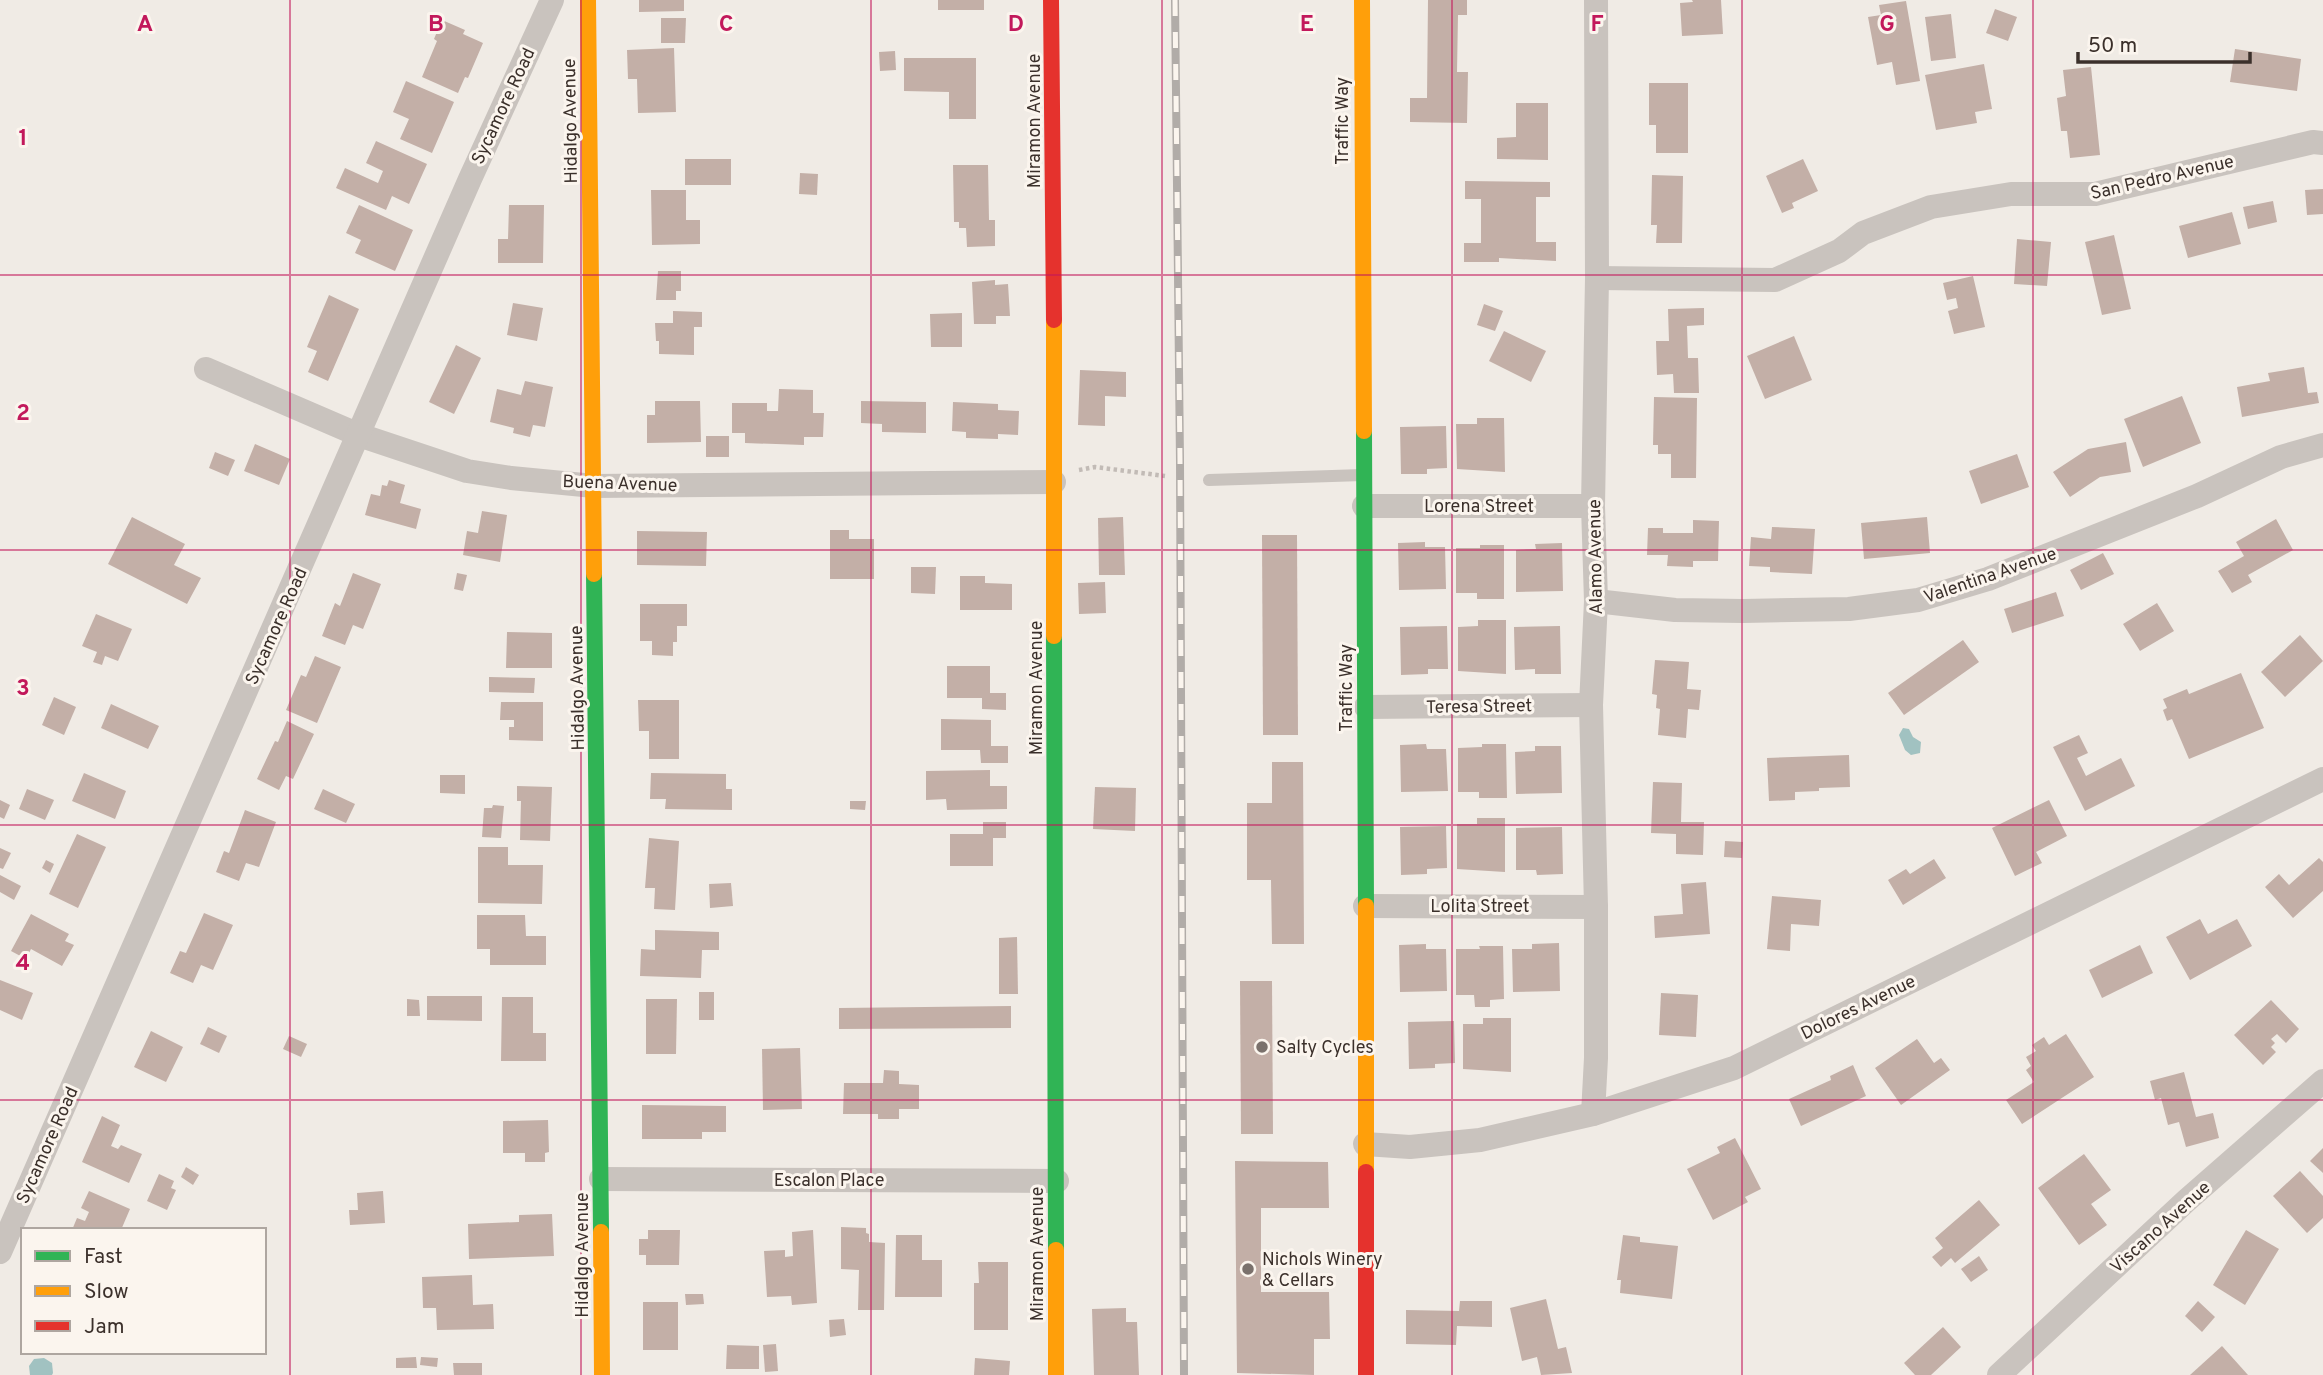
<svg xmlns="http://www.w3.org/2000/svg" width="2323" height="1375" viewBox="0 0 2323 1375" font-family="Overpass,sans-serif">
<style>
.water{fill:#a1c2c1}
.building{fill:#c3afa7}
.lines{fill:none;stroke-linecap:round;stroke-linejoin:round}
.path{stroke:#c2bbb6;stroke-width:4.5;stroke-dasharray:3.5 3.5;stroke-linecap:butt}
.lane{stroke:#c9c3be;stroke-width:12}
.street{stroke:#c9c3be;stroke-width:24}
.fast{stroke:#30b455;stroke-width:16}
.slow{stroke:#ff9f0a;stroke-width:16}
.jam{stroke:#e5322d;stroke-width:16}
.rail-casing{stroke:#b1aca8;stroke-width:8}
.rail{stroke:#fbf5ee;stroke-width:5;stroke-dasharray:16;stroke-linecap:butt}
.grid{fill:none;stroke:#c2185b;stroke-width:2;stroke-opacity:0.55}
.poi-dot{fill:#7a716c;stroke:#fbf5ee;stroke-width:2.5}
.labels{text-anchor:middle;stroke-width:6;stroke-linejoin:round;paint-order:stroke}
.street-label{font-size:18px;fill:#3b302b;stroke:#fbf5ee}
.poi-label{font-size:18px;fill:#3b302b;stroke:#fbf5ee;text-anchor:start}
.grid-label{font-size:23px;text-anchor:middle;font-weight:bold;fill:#c2185b;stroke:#fbf5ee;stroke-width:6;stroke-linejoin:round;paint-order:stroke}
</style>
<rect width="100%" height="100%" fill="#f0ebe5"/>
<g class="water">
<path d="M1903,728L1909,729L1913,737L1921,742L1920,753L1911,755L1905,750L1899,735Z"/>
<path d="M44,1358L52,1363L53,1373L52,1375H30L29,1366L34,1359Z"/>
</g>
<g class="building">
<path d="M639,0H684V11L639,12Z"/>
<rect x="938" y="0" width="46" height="10"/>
<path d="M1428,0H1467V15H1458L1457,72H1468L1467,123L1410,122V98H1427Z"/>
<path d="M1692,0H1721L1723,34L1682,36L1680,3L1693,2Z"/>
<path d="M1906,1L1920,81L1896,85L1892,62L1877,65L1868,17L1881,15L1879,5Z"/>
<path d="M1995,9L2017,17L2008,41L1986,33Z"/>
<path d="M1951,14L1956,58L1931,61L1925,17Z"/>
<path d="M661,18H686L685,43H661Z"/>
<path d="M442,20L465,30L463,34L483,43L468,78L465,77L458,93L422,77L437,41L434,39Z"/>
<path d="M674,48L676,112L638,113L637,79H628L627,50Z"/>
<path d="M2235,49L2301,59L2297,91L2230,82Z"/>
<path d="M895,51L896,70L880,71L879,52Z"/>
<path d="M904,58H976V119H949V92L904,91Z"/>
<path d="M1984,64L1992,109L1975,112L1977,123L1936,130L1925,75Z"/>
<path d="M2091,67L2100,155L2070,158L2067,131H2061L2057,98L2066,96L2063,70Z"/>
<path d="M406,81L454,102L432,153L400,139L409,119L393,112Z"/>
<path d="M1649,83H1688V153H1656V125H1649Z"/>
<path d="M1516,103H1548V160L1497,159V138L1516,137Z"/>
<path d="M376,141L427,164L409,204L392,196L386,210L336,188L345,168L378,183L383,171L366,163Z"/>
<rect x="685" y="159" width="46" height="26"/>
<path d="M1803,159L1818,191L1792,203L1794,208L1782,213L1766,176Z"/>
<path d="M953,165H988L989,220H995V246L967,247L966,228H959V222H954Z"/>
<path d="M800,173L818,174L817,195L799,194Z"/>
<path d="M1652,175L1683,176L1682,243H1656L1657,225H1651Z"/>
<path d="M1465,181L1550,182V197H1536V242H1556V261L1499,258V262H1464V243H1481V199H1465Z"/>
<path d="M2323,189V214L2307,215L2305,190Z"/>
<path d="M651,190H686V220H700V244L652,245Z"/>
<path d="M2273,201L2277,222L2248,229L2243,207Z"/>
<path d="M359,205L413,230L395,271L355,253L361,240L346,233Z"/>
<path d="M509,205H544L543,263H498V239H508Z"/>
<path d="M2232,212L2241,244L2188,258L2179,226Z"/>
<path d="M2114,235L2131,309L2102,315L2085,242Z"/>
<path d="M2017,239L2051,242L2047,286L2014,284Z"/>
<path d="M658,271H681V291H676V300H656Z"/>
<path d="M1973,276L1985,327L1954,334L1948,311L1958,308L1956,298L1947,300L1943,283Z"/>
<path d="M995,280V285L1008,284L1010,316H996V324H974L972,282Z"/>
<path d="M329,295L359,309L328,381L308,372L317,351L307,347Z"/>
<path d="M513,303L543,308L537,341L507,335Z"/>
<path d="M1484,304L1503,311L1495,331L1477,325Z"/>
<path d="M1704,308V325L1687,326L1688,358H1698L1699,393H1674L1673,374L1657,375L1656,341H1669L1668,309Z"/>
<path d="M673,311L702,312V327H694V355L659,354V341H656L655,323H673Z"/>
<path d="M962,313V347H931L930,314Z"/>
<path d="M1504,331L1546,351L1531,382L1489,361Z"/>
<path d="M1794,336L1812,380L1765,399L1747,356Z"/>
<path d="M456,345L481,358L454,414L429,402Z"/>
<path d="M2304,367L2308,393L2317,392L2319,403L2242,417L2237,387L2270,381L2268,373Z"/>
<path d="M1080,370L1126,372V397L1105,396V426L1078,425Z"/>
<path d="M525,381L553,387L545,427L533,425L530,437L513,433L514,428L490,422L497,389L521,395Z"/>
<path d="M779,389L813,390V413H824L823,437H804V445L745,443V433H732V403H767V411H778Z"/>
<path d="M2182,396L2201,443L2143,467L2124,419Z"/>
<path d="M1654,397L1697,398L1696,478H1671V454H1658V445H1653Z"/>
<path d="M655,401H700L701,442L647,443V415H655Z"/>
<path d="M861,401L926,402V433L882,432V424L861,423Z"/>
<path d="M953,402L998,404V410L1019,411L1018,435L998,434V439L966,438V432L952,431Z"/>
<path d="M1477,418H1504L1505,472L1457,469L1456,424H1477Z"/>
<path d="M1446,426L1447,468L1427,469V474H1401L1400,427Z"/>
<rect x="706" y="436" width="23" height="21"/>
<path d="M2126,442L2131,472L2100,477L2070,497L2053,472L2088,449Z"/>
<path d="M255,444L290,459L279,485L244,471Z"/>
<path d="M215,452L235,460L228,476L209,468Z"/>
<path d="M2017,454L2029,487L1981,504L1969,471Z"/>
<path d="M389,480L405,485L400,503L421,509L416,529L365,515L371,494L380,496L382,485L387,486Z"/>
<path d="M482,511L507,515L500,562L463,555L467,531L478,533Z"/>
<path d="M132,517L185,544L174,565L201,578L187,604L108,564Z"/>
<path d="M1123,517L1125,575H1099L1098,518Z"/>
<path d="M1927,517L1930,553L1864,559L1861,523Z"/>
<path d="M2276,519L2293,550L2248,575L2252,582L2232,593L2218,571L2244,556L2236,542Z"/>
<path d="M1693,520L1719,521L1718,561H1693V567L1667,566L1668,555H1647L1648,528H1663V533H1693Z"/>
<path d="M1772,527L1815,529L1812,574L1770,572V567L1749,566L1751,537L1771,539Z"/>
<path d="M830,530H849V539H874V579H830Z"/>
<path d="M637,531L707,532L706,566L637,565Z"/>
<path d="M1262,535H1297L1298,735H1263Z"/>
<path d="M1425,542V547H1445L1446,589L1399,590L1398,543Z"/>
<path d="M1562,543L1563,591L1516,592V550L1536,549L1535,544Z"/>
<path d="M1480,545H1504V599H1477V593H1456V548H1480Z"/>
<path d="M2103,553L2114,574L2081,590L2070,570Z"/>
<path d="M911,567H936L935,594L911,593Z"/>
<path d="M353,573L381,584L363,629L353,625L345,645L322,636L335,603L340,606Z"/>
<path d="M457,573L467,575L463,591L454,589Z"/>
<path d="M960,576H985V583L1012,584V610H960Z"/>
<path d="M1105,582L1106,613L1079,614L1078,583Z"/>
<path d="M2056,592L2064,616L2012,633L2004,609Z"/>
<path d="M2157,603L2174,631L2140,651L2123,624Z"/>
<path d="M640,604H687V626H677V642H673V656L652,655V641H640Z"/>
<path d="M96,614L132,629L118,661L105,656L102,665L93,662L97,652L82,646Z"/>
<path d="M1478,620H1506V674L1458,671V627L1478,626Z"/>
<path d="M1447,626L1448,669H1428V674L1401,675L1400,627Z"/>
<path d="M1560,626L1561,674H1535V669L1515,670L1514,627Z"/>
<path d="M507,632L552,633V668H506Z"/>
<path d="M2300,635L2323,661L2285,697L2261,672Z"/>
<path d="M1963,640L1979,662L1904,715L1888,693Z"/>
<path d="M315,656L341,667L317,723L286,710L301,675L306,677Z"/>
<path d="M1655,660L1689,662L1687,689L1701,690L1699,710L1688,709L1686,738L1658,735L1660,709L1656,708L1657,695L1652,694Z"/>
<path d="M947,666H990V693H1006V710L982,709V698H947Z"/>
<path d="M2241,673L2264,728L2189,759L2172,719L2167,721L2163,710L2167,708L2163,699L2187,689L2189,694Z"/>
<path d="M489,677L535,678L534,693L489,692Z"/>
<path d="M54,697L76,707L64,735L42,725Z"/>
<path d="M638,700H679V759H649V731H639Z"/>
<path d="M501,702H543V741L509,740V727H514V720H500Z"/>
<path d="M111,704L159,726L148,749L101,728Z"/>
<path d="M941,719L991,720V746H1008V763H981L980,750H941Z"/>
<path d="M287,721L314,734L293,779L286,776L279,790L257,779L275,741L278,742Z"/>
<path d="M2079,735L2088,753L2077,758L2086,776L2121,758L2135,786L2085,811L2053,747Z"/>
<path d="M1426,744L1427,749H1446L1448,791L1401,792L1400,745Z"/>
<path d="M1482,744H1506L1507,798H1479V792H1458V748L1482,747Z"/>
<path d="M1535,746H1561L1562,793L1516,794L1515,752L1535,751Z"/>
<path d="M1849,755L1850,787L1819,788V791L1795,792V800L1769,801L1767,758Z"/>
<path d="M1272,762H1303L1304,944H1272L1271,880H1247V803H1272Z"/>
<path d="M990,770V786H1007V809L947,810L946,799L926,800V771Z"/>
<path d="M84,773L126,791L115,819L72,801Z"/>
<path d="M651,773L726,774V789H732V810L665,809L666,799H650Z"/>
<path d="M440,775H465V794L440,793Z"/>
<path d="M1653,782L1682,783L1681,822H1704L1703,855L1676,854V834L1651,833Z"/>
<path d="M517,786L552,787L550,841L520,840L521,801H517Z"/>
<path d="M1095,787L1136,788L1135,831L1093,829Z"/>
<path d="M27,789L54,800L45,820L19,809Z"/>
<path d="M323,789L355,804L346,823L314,809Z"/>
<path d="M0,800L10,805L4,819L0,817Z"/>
<path d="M2049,800L2067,836L2036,852L2042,863L2015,876L1992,828Z"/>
<path d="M850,801H866L865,810L850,809Z"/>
<path d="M493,805L504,806L501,838L482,837L484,808H492Z"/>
<path d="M245,810L276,822L259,867L246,863L239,881L216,872L224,851L229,853Z"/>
<path d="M1477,818H1505V872L1457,869V824H1477Z"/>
<path d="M983,822H1006V838H993V866H950V834H983Z"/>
<path d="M1446,826L1447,868L1427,869V874L1401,875L1400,827Z"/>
<path d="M1562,827L1563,874L1537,875L1536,870H1516V828Z"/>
<path d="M77,834L106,847L78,908L49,894Z"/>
<path d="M649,838L679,841L675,910L654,909L655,888H645Z"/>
<path d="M1725,841L1743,842L1742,858L1724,857Z"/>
<path d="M478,847H508V865H543L542,904L478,903Z"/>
<path d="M0,848L11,853L3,869L0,868Z"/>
<path d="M2319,858L2323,862V891L2293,918L2265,887L2279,874L2289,885Z"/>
<path d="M1934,859L1946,878L1903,905L1888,880L1906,869L1910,874Z"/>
<path d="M46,860L54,864L50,873L42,868Z"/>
<path d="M0,875L21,886L14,900L0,892Z"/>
<path d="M1706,882L1710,934L1655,938L1654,916L1683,914L1681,884Z"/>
<path d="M731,883L733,906L710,908L709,884Z"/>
<path d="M1772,896L1821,900L1819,926L1791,924L1790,951L1767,949Z"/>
<path d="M204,913L233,925L213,970L201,965L193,983L170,973L180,951L186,953Z"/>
<path d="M31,914L69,934L65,941L74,945L62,966L31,949L26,959L11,951Z"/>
<path d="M477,915H525L526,936H546V965H490V949H477Z"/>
<path d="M2200,919L2208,934L2237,919L2252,946L2190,980L2166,937Z"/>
<path d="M655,930L719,932V950H702L701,978L640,976L641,949L655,950Z"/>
<path d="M1017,937L1018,994H999V938Z"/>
<path d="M1559,943L1560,991L1513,992L1512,949H1532V944Z"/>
<path d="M1426,944V949H1446L1447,991L1400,992L1399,945Z"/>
<path d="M2140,945L2153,973L2102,998L2089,970Z"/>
<path d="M1479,946H1503L1504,999L1490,1000V1007H1475L1474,995H1456V949H1480Z"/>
<path d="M0,980L33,993L22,1020L0,1010Z"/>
<path d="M1240,981H1272L1273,1134H1241Z"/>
<rect x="699" y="992" width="15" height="28"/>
<path d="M1661,993L1698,995L1696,1037L1659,1035Z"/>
<path d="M427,996H482V1021L427,1020Z"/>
<path d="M502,997H533V1033H546V1061H501Z"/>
<path d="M407,999L419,1000L420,1016H407Z"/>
<path d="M646,999H677L676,1054H646Z"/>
<path d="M2271,1000L2299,1029L2286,1043L2277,1034L2271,1039L2275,1043L2271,1047L2276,1052L2263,1065L2234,1035Z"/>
<path d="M1011,1006V1028L839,1029V1008Z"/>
<path d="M1483,1018H1511V1072L1463,1069V1024H1483Z"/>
<path d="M1454,1021L1455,1063L1435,1064V1068L1409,1069L1408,1022Z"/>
<path d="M208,1027L227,1036L219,1053L200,1044Z"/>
<path d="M151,1031L183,1047L166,1082L134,1067Z"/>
<path d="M2066,1034L2094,1077L2022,1124L2006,1100L2034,1082L2026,1070L2031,1066L2026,1057L2036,1051L2032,1045L2044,1037L2049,1045Z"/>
<path d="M289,1036L307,1044L301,1057L283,1049Z"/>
<path d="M1917,1039L1934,1063L1941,1058L1950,1070L1901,1105L1875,1068Z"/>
<path d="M800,1048L802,1109L763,1110L762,1049Z"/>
<path d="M1853,1065L1866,1096L1801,1126L1789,1099L1831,1080L1830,1076Z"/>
<path d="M884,1070L899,1071V1084L919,1085V1109H899V1119H878V1114H843L844,1083H883Z"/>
<path d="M2184,1072L2196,1117L2213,1113L2219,1138L2186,1147L2179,1122L2168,1125L2161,1098L2155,1100L2150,1081Z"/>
<path d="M642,1105L726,1106V1132H702V1139H642Z"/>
<path d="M102,1116L120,1125L111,1146L118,1149L121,1145L142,1154L129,1183L82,1162Z"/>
<path d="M548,1120L549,1152L545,1153V1162H525V1153H503V1121Z"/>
<path d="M1735,1138L1761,1189L1745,1197L1748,1202L1713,1220L1687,1169L1720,1153L1717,1147Z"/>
<path d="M2323,1148V1173L2310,1161Z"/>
<path d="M2084,1154L2111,1190L2091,1204L2107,1225L2079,1245L2038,1188Z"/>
<path d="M1235,1161L1328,1162L1329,1208H1261V1292H1329L1330,1339H1314V1375L1237,1373Z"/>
<path d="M186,1167L199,1175L193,1185L181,1177Z"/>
<path d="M2300,1171L2323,1196V1218L2307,1233L2273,1196Z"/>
<path d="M159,1174L174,1181L171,1188L176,1190L167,1210L147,1201Z"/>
<path d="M89,1191L130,1209L121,1230H72L77,1218L85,1221L89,1212L81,1208Z"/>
<path d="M383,1191L385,1223L350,1225L349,1210H358L357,1193Z"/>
<path d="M1979,1200L2000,1225L1955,1263L1951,1258L1941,1267L1932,1257L1943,1248L1935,1238Z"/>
<path d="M552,1214L554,1256L469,1259L468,1224L519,1222V1215Z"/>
<path d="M841,1227L866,1228V1233L869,1234V1242L885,1243L884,1310H858L859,1270L841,1269Z"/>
<path d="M648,1230H680L679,1265H646V1255H639V1239H648Z"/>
<path d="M813,1230L817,1303L792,1305L791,1296L767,1297L764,1251L785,1250V1257L793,1256L792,1232Z"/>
<path d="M2246,1230L2279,1249L2245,1305L2213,1285Z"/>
<path d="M896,1235H922V1260H942V1297H895Z"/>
<path d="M1623,1235L1640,1237V1242L1678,1246L1672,1299L1620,1293L1621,1280H1617Z"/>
<path d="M1979,1256L1988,1270L1971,1282L1961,1269Z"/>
<path d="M978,1262H1008V1330H974V1283H979Z"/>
<path d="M472,1275L473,1305L493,1304L494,1329L437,1330L436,1308H423L422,1277Z"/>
<path d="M685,1294H703L704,1304L686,1305Z"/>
<path d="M1546,1299L1558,1349L1566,1347L1572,1373L1541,1375L1537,1357L1522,1361L1510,1308Z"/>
<path d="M1460,1301H1492V1327L1457,1326L1456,1345L1406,1344V1310L1459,1311Z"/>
<path d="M2198,1301L2215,1317L2202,1332L2185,1316Z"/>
<rect x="643" y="1302" width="35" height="48"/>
<path d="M1126,1308V1322H1137L1139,1375H1094L1092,1309Z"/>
<path d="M844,1319L846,1335L830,1337L829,1320Z"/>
<path d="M1943,1327L1961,1347L1931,1375H1915L1904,1363Z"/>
<path d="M776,1344L778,1371L765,1372L763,1345Z"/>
<path d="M727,1345L759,1346V1369H726Z"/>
<path d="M2222,1346L2248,1375H2190Z"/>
<path d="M416,1357L417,1368H396V1358Z"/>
<path d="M421,1357L438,1358L437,1367L420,1365Z"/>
<path d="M975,1358L1010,1361L1009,1375H974Z"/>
<path d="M453,1363H482V1375H454Z"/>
</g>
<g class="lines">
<path class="path" d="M1079,470L1095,467L1165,476"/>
<path class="lane" d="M1209,480L1363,475"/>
<g class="street">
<path d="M1597,278L1775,280L1839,251L1863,233L1931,207L2011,194H2095L2313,142L2323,143"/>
<path d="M206,369L359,435L467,471L511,478L594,486L1054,482"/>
<path d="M1364,506H1593"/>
<path d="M1596,601L1675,610L1743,611L1849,609L1918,600L1988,579L2197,496L2281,457L2323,445"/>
<path d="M1366,707L1591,705"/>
<path d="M1365,906L1596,907"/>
<path d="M1593,1114L1596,1058V907L1591,705L1596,601L1593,506L1597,278L1596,0"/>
<path d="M1365,1144L1410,1147L1480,1140L1593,1114L1734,1068L2323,779"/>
<path d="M601,1179L1057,1181"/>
<path d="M0,1252L470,179L552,0"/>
<path d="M1999,1375L2186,1201L2323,1081"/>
</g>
<g class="fast">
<path d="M1364,431L1366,906"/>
<path d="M594,574L601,1232"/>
<path d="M1054,636L1056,1250"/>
</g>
<g class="slow">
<path d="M588,0L594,574"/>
<path d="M1362,0L1364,431"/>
<path d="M1054,320V636"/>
<path d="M1366,906V1172"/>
<path d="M601,1232L602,1375"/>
<path d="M1056,1250V1375"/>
</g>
<g class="jam">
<path d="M1051,0L1054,320"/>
<path d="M1366,1172V1375"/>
</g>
<defs>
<path id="rail" d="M1175,0L1180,461L1184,1375"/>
</defs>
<use href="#rail" class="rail-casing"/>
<use href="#rail" class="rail"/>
</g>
<path class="grid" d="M290,0V1375M581,0V1375M871,0V1375M1162,0V1375M1452,0V1375M1742,0V1375M2033,0V1375M0,275H2323M0,550H2323M0,825H2323M0,1100H2323"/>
<g class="poi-dot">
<circle cx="1262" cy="1047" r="7"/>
<circle cx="1248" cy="1269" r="7"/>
</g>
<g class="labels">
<g class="street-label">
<text transform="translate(503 106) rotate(-65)" y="6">Sycamore Road</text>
<text transform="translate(570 121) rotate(-91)" y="6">Hidalgo Avenue</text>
<text transform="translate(1034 121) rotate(-90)" y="6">Miramon Avenue</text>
<text transform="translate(1342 121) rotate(-90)" y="6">Traffic Way</text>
<text transform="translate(2162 177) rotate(-13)" y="6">San Pedro Avenue</text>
<text transform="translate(620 483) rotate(2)" y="6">Buena Avenue</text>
<text x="1479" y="512">Lorena Street</text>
<text transform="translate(1595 557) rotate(-91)" y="6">Alamo Avenue</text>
<text transform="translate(1990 575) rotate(-19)" y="6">Valentina Avenue</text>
<text transform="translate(276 626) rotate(-66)" y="6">Sycamore Road</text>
<text transform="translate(577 688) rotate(-91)" y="6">Hidalgo Avenue</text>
<text transform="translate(1036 688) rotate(-90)" y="6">Miramon Avenue</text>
<text transform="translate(1346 688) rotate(-90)" y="6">Traffic Way</text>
<text transform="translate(1479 706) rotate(-1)" y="6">Teresa Street</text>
<text x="1480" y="912">Lolita Street</text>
<text transform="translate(1858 1007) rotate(-26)" y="6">Dolores Avenue</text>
<text transform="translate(47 1145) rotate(-66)" y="6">Sycamore Road</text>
<text x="829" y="1186">Escalon Place</text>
<text transform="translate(2160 1227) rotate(-42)" y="6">Viscano Avenue</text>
<text transform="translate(1037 1254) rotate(-90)" y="6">Miramon Avenue</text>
<text transform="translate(582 1255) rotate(-90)" y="6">Hidalgo Avenue</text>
</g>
<g class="poi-label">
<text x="1276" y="1053">Salty Cycles</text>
<text x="1262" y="1265">Nichols Winery<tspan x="1262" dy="21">&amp; Cellars</tspan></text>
</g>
</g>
<g class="grid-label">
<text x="145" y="31">A</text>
<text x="436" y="31">B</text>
<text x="726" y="31">C</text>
<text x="1016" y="31">D</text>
<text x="1307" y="31">E</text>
<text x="1597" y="31">F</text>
<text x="1887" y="31">G</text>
<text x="23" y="145">1</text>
<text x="23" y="420">2</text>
<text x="23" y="695">3</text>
<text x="23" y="970">4</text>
</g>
<rect x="21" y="1228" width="245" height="126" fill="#fbf5ee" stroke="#aea6a0" stroke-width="2"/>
<rect x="35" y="1251" width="35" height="10" fill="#30b455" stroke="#aea6a0" stroke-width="2"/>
<text x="84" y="1263" font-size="21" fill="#3b302b">Fast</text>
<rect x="35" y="1286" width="35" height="10" fill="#ff9f0a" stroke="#aea6a0" stroke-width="2"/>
<text x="84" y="1298" font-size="21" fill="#3b302b">Slow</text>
<rect x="35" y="1321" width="35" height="10" fill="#e5322d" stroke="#aea6a0" stroke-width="2"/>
<text x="84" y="1333" font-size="21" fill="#3b302b">Jam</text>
<path d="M2078 52v10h172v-10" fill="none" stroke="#3b302b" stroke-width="3.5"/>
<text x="2088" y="52" font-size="21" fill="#3b302b" stroke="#fbf5ee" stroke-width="5" paint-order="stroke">50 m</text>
</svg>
